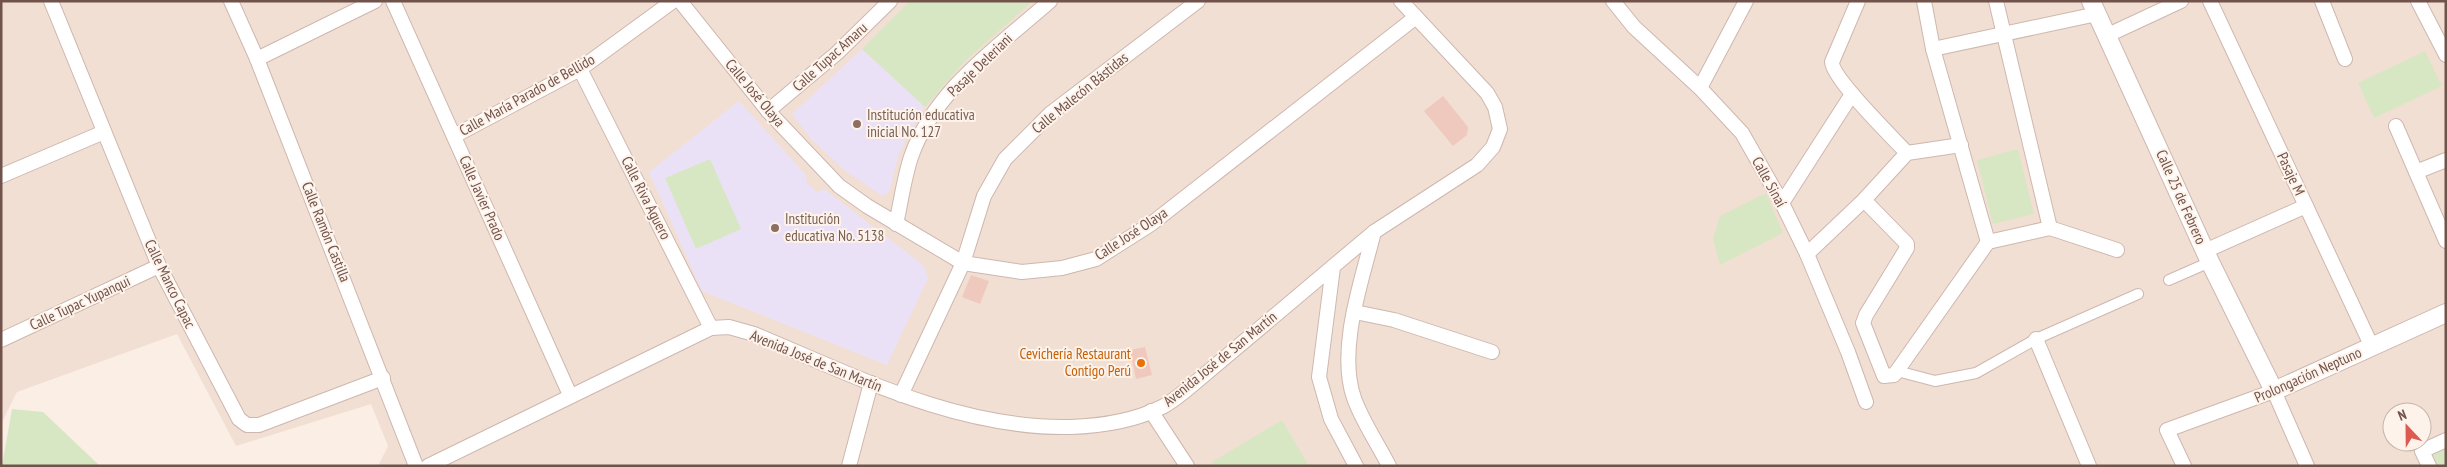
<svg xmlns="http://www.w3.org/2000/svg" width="2447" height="467" viewBox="0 0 2447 467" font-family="'PT Sans Narrow',sans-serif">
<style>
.residential{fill:#f2dfd3;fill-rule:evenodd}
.education{fill:#ebe1f7}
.green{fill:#d8e7c3}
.building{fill:#efc9bd}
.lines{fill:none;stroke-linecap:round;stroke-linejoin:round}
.pedestrian-casing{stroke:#ceb7ae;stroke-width:12}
.minor-casing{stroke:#ceb7ae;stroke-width:16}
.tertiary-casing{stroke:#ceb7ae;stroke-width:20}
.pedestrian{stroke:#fff;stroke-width:10}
.minor{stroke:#fff;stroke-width:14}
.tertiary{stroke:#fff;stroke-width:18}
.education-dot{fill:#8d6e63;stroke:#fef3ea;stroke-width:2}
.food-dot{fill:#e8710a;stroke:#fef3ea;stroke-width:2}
.labels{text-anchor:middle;stroke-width:4;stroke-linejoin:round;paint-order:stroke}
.street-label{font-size:15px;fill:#71534b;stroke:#fef3ea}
.education-label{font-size:15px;fill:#785e54;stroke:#fef3ea;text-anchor:start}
.food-label{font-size:15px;fill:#c56008;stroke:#fef3ea;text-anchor:end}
</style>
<rect width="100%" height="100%" fill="#fbeee4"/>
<path class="residential" d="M1,1H2446V466H378L388,446L371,404L236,446L177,334L17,392L1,424ZM2392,412H2422V442H2392Z"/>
<g class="education">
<path d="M862,49L925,107L908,134L898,157L889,192L882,196L843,169L811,139L792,114Z"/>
<path d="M739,101L806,175L807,183L817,192L824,189L923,265L928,278L887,365L702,291L649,172Z"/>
</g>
<g class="green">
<path d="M910,1H1033L964,62L925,107L862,49Z"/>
<path d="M2425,51L2442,86L2374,118L2358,83Z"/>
<path d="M2018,149L2034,214L1993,224L1977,160Z"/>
<path d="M710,159L741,229L696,249L665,178Z"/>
<path d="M1766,193L1783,233L1720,265L1713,239L1720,216Z"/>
<path d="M12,409L43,412L100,466H2Z"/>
<path d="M1282,420L1309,466H1214L1212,462Z"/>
<path d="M2446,444V466H2438L2431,450Z"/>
</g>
<g class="building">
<path d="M1443,96L1468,127L1467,135L1453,146L1424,111Z"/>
<path d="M971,275L989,281L980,304L962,297Z"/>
<path d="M1145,347L1152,375L1136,379L1130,350Z"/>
</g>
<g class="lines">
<defs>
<g id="pedestrian">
<path d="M2169,280L2210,262"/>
<path d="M1897,371L1935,381L1976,373L2036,339L2138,294"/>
</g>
<g id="minor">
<path d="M51,1L159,266L239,419L247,425H259L383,378"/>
<path d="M231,1L257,59L416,466"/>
<path d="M393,1L570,395"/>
<path d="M680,1L768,111L839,186L867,206L963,263L1022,272L1062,268L1096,259L1151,224L1416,17"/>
<path d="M1613,1L1634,27L1700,88L1742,133L1782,203L1807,254L1848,352L1866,402"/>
<path d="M1858,1L1832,62C1832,78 1893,138 1907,153"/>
<path d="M1924,1L1933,49L1988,242"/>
<path d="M1996,1L2050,228"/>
<path d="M2210,1L2372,347"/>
<path d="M2322,1L2345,59"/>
<path d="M2418,1L2446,55"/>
<path d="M2108,35L2181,1"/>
<path d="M1933,49L2097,14"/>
<path d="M257,59L375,1"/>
<path d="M580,69L711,328"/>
<path d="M1700,88L1746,1"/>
<path d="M768,111L837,53L890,1"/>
<path d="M2396,126L2446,241"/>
<path d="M454,136L580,69L673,1"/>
<path d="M2416,172L2446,160"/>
<path d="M1,176L104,132"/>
<path d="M1864,200L1907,244V248L1866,315L1863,323L1884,376L1894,375L1897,371L1988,242L2050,228L2117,250"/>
<path d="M1782,203L1852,94"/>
<path d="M896,224C901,202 904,178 911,157C934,90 999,46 1050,1"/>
<path d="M1374,232C1362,280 1337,349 1354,398C1362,421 1378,444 1389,466"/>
<path d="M2205,251L2306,206"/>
<path d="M1807,254L1864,200L1907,153L1961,145"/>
<path d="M1333,267L1319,377L1331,419L1356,466"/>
<path d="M1355,312L1394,320L1492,352"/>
<path d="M2036,339L2089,466"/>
<path d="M1,340L159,266"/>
<path d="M901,395L963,263L984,196L1005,159L1051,113L1198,1"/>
<path d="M1151,411L1187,466"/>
<path d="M428,466L711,328L729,327L754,334C855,376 958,429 1070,427C1102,426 1134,421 1162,407C1172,402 1181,394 1190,387L1374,232L1477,165L1493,147L1500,129L1495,107L1487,93L1401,1"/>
<path d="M849,466L871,383"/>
<path d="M2184,466L2167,430L2274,391L2307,466"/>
<path d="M2429,466L2422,451L2446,440"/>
</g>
<path id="tertiary" d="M2091,1L2210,262L2274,391L2446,313"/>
</defs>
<use href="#pedestrian" class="pedestrian-casing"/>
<use href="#minor" class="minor-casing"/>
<use href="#tertiary" class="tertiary-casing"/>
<use href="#pedestrian" class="pedestrian"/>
<use href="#minor" class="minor"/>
<use href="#tertiary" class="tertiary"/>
</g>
<g class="education-dot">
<circle cx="857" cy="124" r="5"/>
<circle cx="775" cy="228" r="5"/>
</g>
<circle class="food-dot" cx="1141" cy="363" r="5"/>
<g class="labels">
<g class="street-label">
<text transform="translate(830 57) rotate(-42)" y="5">Calle Tupac Amaru</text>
<text transform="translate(980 65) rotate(-44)" y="5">Pasaje Deleriani</text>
<text transform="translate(755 93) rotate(50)" y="5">Calle José Olaya</text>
<text transform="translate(1080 93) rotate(-39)" y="5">Calle Malecón Bástidas</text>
<text transform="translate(527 95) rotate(-29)" y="5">Calle María Parado de Bellido</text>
<text transform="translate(2291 174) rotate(65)" y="5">Pasaje M</text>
<text transform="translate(1769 182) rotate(61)" y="5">Calle Sinaí</text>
<text transform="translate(2181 197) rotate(66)" y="5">Calle 25 de Febrero</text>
<text transform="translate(482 198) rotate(66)" y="5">Calle Javier Prado</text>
<text transform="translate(646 198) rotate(63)" y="5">Calle Riva Aguero</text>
<text transform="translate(326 232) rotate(68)" y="5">Calle Ramón Castilla</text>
<text transform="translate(1131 234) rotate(-33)" y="5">Calle José Olaya</text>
<text transform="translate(170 284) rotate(64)" y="5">Calle Manco Capac</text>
<text transform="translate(80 303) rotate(-25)" y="5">Calle Tupac Yupanqui</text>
<text transform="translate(1220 359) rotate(-39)" y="5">Avenida José de San Martín</text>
<text transform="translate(816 361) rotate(22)" y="5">Avenida José de San Martín</text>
<text transform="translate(2308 375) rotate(-24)" y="5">Prolongación Neptuno</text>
</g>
<g class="education-label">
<text x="867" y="120">Institución educativa<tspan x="867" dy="17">inicial No. 127</tspan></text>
<text x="785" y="224">Institución<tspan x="785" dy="17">educativa No. 5138</tspan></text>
</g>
<g class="food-label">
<text x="1131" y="359">Cevichería Restaurant<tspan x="1131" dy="17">Contigo Perú</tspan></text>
</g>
</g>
<rect width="2447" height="467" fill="none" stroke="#71534b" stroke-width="5"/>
<g transform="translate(2407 427) rotate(338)"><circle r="24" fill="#fef3ea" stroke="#c6b3aa"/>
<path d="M0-4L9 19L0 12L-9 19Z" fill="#de5950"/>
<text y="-8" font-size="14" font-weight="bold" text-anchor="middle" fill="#71534b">N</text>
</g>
</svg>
